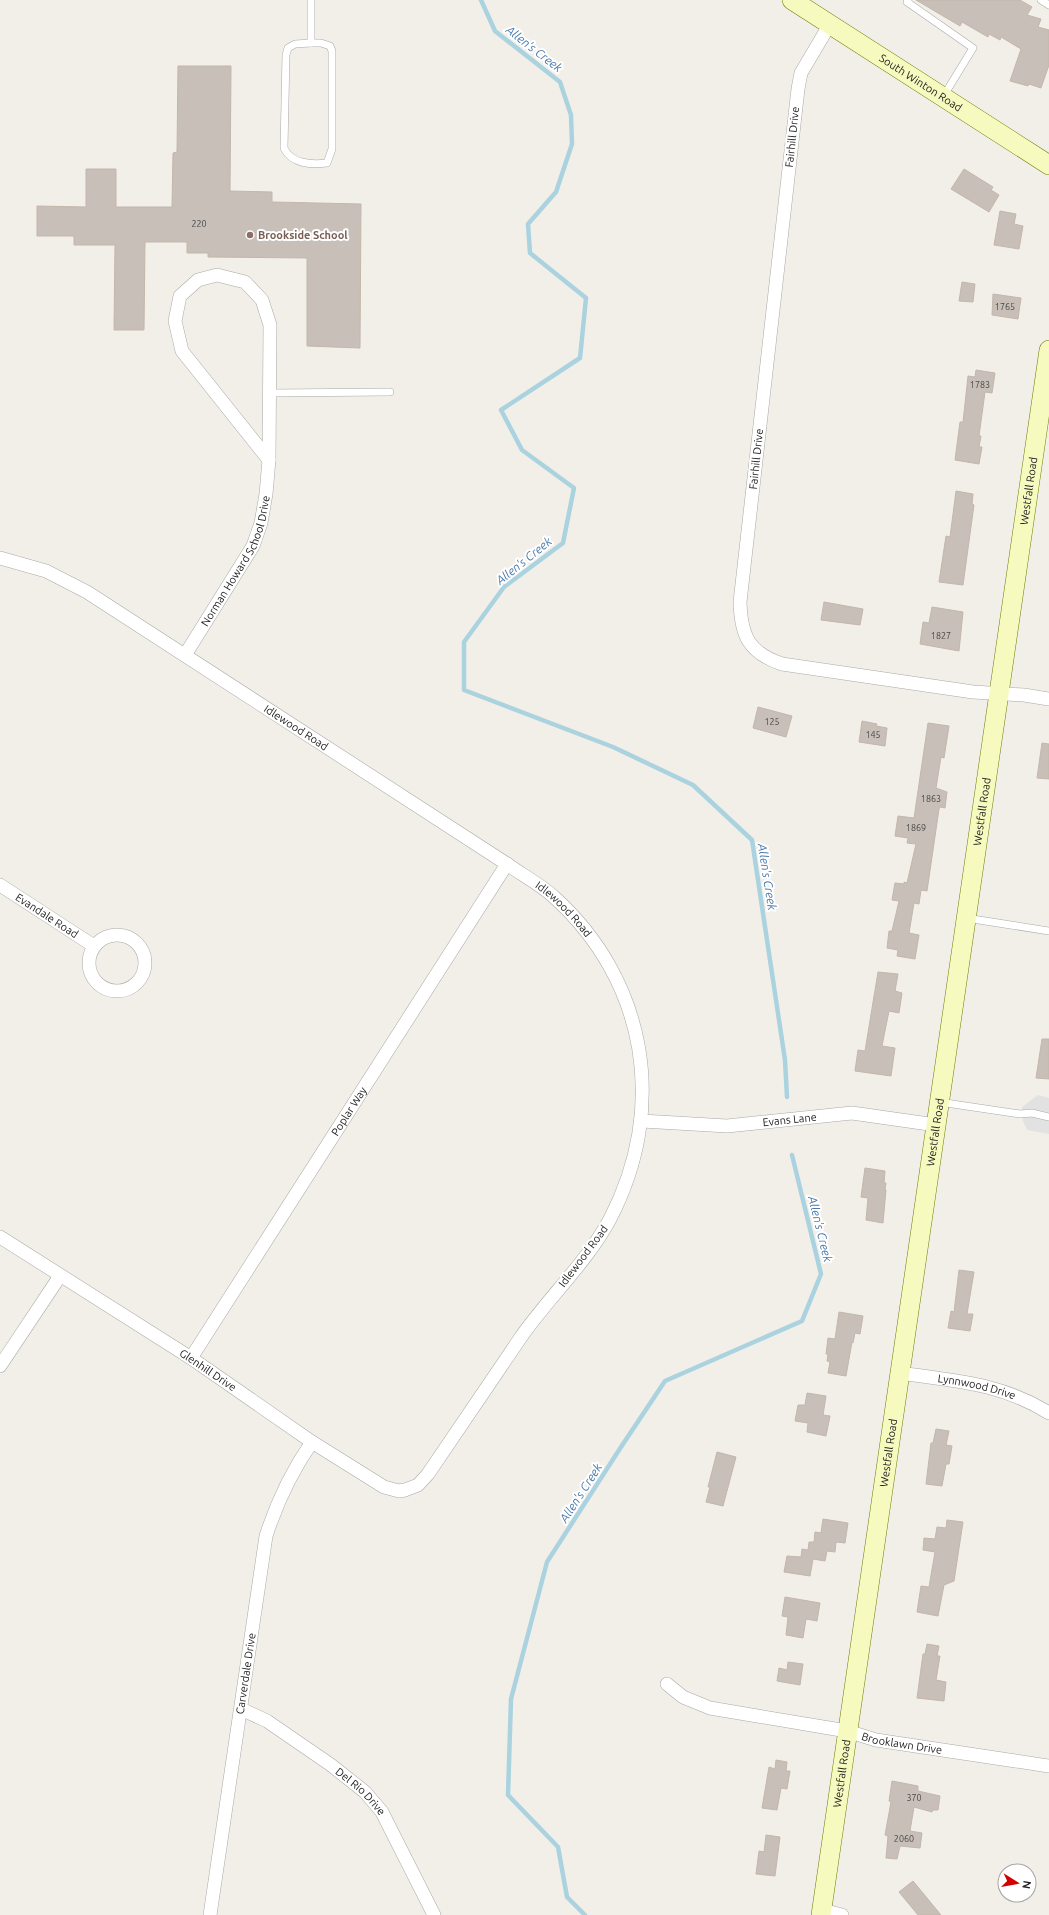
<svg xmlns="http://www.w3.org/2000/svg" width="1049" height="1915" viewBox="0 0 1049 1915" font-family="Ubuntu,sans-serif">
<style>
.parking{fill:#e2e2e2}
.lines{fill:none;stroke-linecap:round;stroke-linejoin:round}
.stream{stroke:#aad3df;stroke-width:4.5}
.building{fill:#c7bfb8;stroke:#c4b6ab}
.lane-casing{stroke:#a9a9a9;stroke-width:8}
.street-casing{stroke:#a9a9a9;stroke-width:14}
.secondary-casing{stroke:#707d05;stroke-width:20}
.lane{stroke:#fff;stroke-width:7}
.street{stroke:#fff;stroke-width:13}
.secondary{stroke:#f7fabf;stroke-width:19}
.education-dot{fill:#8d6e63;stroke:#fff;stroke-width:1.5}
.labels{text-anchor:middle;stroke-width:4;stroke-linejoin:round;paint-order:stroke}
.number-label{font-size:9px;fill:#4b4948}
.street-label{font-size:11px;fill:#222;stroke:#fff}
.education-label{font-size:11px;font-weight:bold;fill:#785e54;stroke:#fff;text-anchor:start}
.water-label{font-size:12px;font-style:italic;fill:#4a7aab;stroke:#fff}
</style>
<rect width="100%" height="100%" fill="#f2efe9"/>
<path class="parking" d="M1038,1095L1049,1098V1134L1027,1130L1023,1121L1022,1107Z"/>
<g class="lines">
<g class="stream">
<path d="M481,0L495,31L560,82L571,115L572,144L556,192L528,224L530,253L586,298L580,358L501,410L522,450L574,488L563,543L504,587L464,642V690L613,747L693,785L752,840L785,1060L787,1097"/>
<path d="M585,1915L567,1897L558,1847L508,1795L511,1699L547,1562L621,1447L665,1381L802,1321L821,1274L792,1155"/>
</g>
</g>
<g class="building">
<path d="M916,0H1020L1032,7L1027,15L1041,19L1038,27L1049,30V65L1041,88L1029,84L1028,86L1010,81L1021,49L1001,37L1000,40L989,34L988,37L962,22L960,26Z"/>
<path d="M178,66H231L230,191L272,192V202L361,204L360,348L307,346V258L208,257V253H187V242H145L144,330H114L115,245H74V236H37V206L86,207V169H116V207H172L173,153L177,152Z"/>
<path d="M964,169L993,187L991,190L999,195L989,212L951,189Z"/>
<path d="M1000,211L1016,214L1014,224L1023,226L1019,249L994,245Z"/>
<path d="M962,282L975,284L973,302L959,301Z"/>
<path d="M993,294L1021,298L1018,319L992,315Z"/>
<path d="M976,370L995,373L992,393L985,392L979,436H981L979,447H982L979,464L955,460L960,422H963L968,376L975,377Z"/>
<path d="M956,491L973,494L972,504L974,505L963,585L939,582L946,536L950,537Z"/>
<path d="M824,602L863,609L860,625L821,620Z"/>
<path d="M932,607L963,612L959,651L920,644L923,622L929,623Z"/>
<path d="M758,707L792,716L786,737L753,728Z"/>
<path d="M862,721L877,724L876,726L887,728L885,746L859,742Z"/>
<path d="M928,723L949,726L944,758L941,757L936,788L947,792L945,808L940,807L939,809L927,891L921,890L919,904L914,903L909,933L919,935L915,959L897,956L898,950L887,948L889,931H892L899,901L892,900L895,883L904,884V882L907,883L916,844L907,843L908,838L895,836L898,816L914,818Z"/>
<path d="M1042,743L1049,744V779L1037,778Z"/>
<path d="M878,972L898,974L895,991L902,993L899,1013L889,1011L882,1046L895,1048L891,1076L855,1071L858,1050L865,1051Z"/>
<path d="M1042,1039H1049V1079L1036,1078Z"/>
<path d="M865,1168L885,1171L884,1183H886L885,1190H886L883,1223L866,1220L868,1198L861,1197Z"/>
<path d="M959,1270L974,1272L967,1314H973L970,1331L948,1328L951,1311L954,1312Z"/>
<path d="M839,1312L863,1316L860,1334L855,1333L853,1343L852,1342L846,1376L828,1373L830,1362L827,1361L828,1354H826L828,1338L835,1339Z"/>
<path d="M807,1393L826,1396L823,1415L830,1416L826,1436L807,1432L808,1423L795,1421L798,1405H805Z"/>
<path d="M936,1429L949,1431L946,1445L952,1446L949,1464H946L942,1486L926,1484L931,1443H933Z"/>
<path d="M717,1452L736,1457L723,1506L706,1502L710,1487H708Z"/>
<path d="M823,1519L848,1523L845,1543L836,1542L835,1552L827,1551L825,1561L813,1559L810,1576L784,1572L787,1556L801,1557L802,1549L808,1550L809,1542H814L815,1532L821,1533Z"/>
<path d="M947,1520L963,1522L954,1581L944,1585L938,1616L917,1612L921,1586L929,1587L935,1552L923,1550L924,1538L935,1539L937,1527L946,1528Z"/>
<path d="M785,1597L820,1603L817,1621L806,1619L803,1638L786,1635L788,1617L782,1616Z"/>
<path d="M927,1644L939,1646L937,1656H940L936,1680L946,1682L944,1701L917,1698L923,1654H925Z"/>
<path d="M788,1662L803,1664L800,1685L777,1681L779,1668L787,1670Z"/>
<path d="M776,1760L787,1762L786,1771H790L787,1789L781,1788L777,1810L762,1808L769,1767L775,1769Z"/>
<path d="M892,1781L918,1786V1791L940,1796L938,1810H933L932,1812L914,1807L910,1831L922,1833L920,1848L900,1846L897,1859L886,1858L888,1836L885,1835L891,1802L889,1801Z"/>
<path d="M766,1835L780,1837L775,1876L756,1874L759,1851L764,1852Z"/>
<path d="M913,1881L941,1915H918L899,1892Z"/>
</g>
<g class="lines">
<defs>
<g id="lane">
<path d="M908,0L907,2L973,48L943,97"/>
<path d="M1041,0L1049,5"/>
<path d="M311,43H321L330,46L332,51V149L327,163C312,165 291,164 284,148L286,55L288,48L295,44Z"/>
<path d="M311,43V0"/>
<path d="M270,393L390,392"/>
<path d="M966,918L1049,931"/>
<path d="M939,1102L1020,1114L1032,1113L1049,1117"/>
</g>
<g id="street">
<path d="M830,24L801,73L798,89L740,602C741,636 749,653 782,664L973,692L1024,695L1049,699"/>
<path d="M217,275L245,282L262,300L270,325L269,460L182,351L175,321L180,296L198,280Z"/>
<path id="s1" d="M0,558L46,571L87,592L507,864C522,875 540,884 554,897C647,981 668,1108 610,1219C587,1262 549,1297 521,1337L428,1474L418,1485L405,1490L399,1491L384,1487L312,1442L191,1358L0,1237"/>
<path id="s2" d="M185,655L253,546L261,523L266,494L269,460"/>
<path id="s3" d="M0,885L94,946"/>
<circle cx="117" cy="963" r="28"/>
<path id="s4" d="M642,1121L727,1126L852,1113L936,1125"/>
<path id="s5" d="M191,1358L507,864"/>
<path d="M0,1366L60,1276"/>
<path id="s6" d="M900,1373C955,1381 1001,1383 1049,1413"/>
<path id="s7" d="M667,1684L683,1697L710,1708L847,1731L876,1740L1049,1766"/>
<path id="s8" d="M241,1709L267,1721L331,1765L365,1792L382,1812L389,1826L434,1915"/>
<path d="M822,1910L842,1915"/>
<path id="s9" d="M210,1915L266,1536C277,1502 291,1472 312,1442"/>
</g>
<g id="secondary">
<path id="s10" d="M792,0L1049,165"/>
<path id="s11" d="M821,1915L1049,350"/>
</g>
</defs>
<use href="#lane" class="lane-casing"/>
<use href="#street" class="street-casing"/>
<use href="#secondary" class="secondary-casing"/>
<use href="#lane" class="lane"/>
<use href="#street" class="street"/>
<use href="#secondary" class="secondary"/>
</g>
<circle class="education-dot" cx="250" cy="235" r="4"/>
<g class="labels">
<g class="number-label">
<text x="199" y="227">220</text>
<text x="1005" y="310">1765</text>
<text x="980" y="388">1783</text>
<text x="941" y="639">1827</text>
<text x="772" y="725">125</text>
<text x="873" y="738">145</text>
<text x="931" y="802">1863</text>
<text x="916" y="831">1869</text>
<text x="914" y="1801">370</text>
<text x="904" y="1842">2060</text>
</g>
<g class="street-label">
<text dy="4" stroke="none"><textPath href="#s10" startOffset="153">South Winton Road</textPath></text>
<text transform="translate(792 137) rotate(-84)" y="4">Fairhill Drive</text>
<text transform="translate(756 459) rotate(-84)" y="4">Fairhill Drive</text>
<text dy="4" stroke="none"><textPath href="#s11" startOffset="1439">Westfall Road</textPath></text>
<text dy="4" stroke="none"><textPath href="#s2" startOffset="108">Norman Howard School Drive</textPath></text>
<text dy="4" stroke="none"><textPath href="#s1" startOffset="343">Idlewood Road</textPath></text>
<text dy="4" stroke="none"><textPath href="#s11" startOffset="1115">Westfall Road</textPath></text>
<text dy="4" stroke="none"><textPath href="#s1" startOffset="667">Idlewood Road</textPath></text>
<text dy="4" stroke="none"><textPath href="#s3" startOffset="56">Evandale Road</textPath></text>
<text dy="4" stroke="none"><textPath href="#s5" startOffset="293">Poplar Way</textPath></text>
<text dy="4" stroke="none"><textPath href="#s4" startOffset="148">Evans Lane</textPath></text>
<text dy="4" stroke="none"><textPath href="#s11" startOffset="791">Westfall Road</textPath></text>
<text transform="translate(583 1256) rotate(-53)" y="4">Idlewood Road</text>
<text transform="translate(208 1370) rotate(34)" y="4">Glenhill Drive</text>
<text dy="4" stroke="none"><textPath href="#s6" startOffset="78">Lynnwood Drive</textPath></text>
<text dy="4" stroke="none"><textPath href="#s11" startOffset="467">Westfall Road</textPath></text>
<text dy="4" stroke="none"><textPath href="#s9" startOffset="244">Carverdale Drive</textPath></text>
<text dy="4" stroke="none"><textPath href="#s7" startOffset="245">Brooklawn Drive</textPath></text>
<text dy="4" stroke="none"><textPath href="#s11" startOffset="143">Westfall Road</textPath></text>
<text dy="4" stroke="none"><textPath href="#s8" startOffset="146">Del Rio Drive</textPath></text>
</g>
<g class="education-label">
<text x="258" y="239">Brookside School</text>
</g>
<g class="water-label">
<text transform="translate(534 49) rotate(38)" y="4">Allen's Creek</text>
<text transform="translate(524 561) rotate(-39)" y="4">Allen's Creek</text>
<text transform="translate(767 877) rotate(81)" y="4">Allen's Creek</text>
<text transform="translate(820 1229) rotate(76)" y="4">Allen's Creek</text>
<text transform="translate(581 1493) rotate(-57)" y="4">Allen's Creek</text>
</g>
</g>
<g transform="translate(1017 1883) rotate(101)"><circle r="19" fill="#ffffff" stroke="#a7a7a7"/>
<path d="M0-3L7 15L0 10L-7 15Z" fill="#d40000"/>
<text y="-6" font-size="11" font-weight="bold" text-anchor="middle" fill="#222222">N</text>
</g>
</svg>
